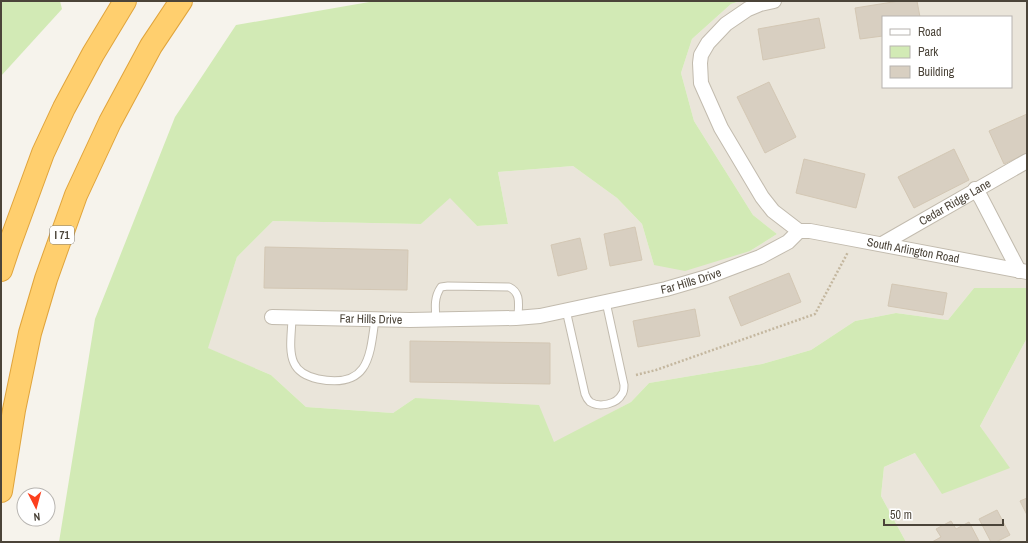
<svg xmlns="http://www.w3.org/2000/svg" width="1028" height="543" viewBox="0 0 1028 543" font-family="'Archivo Narrow',sans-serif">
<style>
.residential{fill:#eae5da;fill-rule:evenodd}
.green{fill:#d2eab5}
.building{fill:#d8cfc1;stroke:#d3c7b4}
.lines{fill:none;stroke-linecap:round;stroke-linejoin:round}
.lane-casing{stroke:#c2bbae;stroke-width:9}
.street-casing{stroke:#c2bbae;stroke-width:16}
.highway-casing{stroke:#e0a43c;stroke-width:24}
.path{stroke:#c4b79f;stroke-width:2.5;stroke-dasharray:2 2;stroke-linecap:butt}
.lane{stroke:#fff;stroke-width:7}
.street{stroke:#fff;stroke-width:14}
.highway{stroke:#ffcf6e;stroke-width:22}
.labels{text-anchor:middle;stroke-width:4;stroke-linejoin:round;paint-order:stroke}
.shield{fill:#fff;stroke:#817c74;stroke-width:1}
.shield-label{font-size:11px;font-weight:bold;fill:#4b4439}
.street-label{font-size:12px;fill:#4b4439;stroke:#fff}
</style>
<rect width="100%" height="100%" fill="#f6f3ec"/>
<g class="residential">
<path d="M740,1H1027V288H974L948,320L896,313L855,321L811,350L762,364L649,383L631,402L554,443L415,398L393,413L306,407L271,375L207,348L237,257L273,221L421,224L450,197L477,226L508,224L498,172L573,166L617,198L642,224L654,265L750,251L777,234L753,215L694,121L681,73L692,39L731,4ZM883,17H1011V87H883Z"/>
<path d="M1027,338V542H906L881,496L884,467L915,453L1009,468L980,426Z"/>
</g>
<g class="green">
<path d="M1,1H60L62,9L1,76Z"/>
<path d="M375,1H740L731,4L692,39L681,73L694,121L753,215L777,234L750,251L685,271L654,265L642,224L617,198L573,166L498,172L508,224L477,226L450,198L421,224L273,221L237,257L208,348L271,375L306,407L393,413L415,398L539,405L554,442L631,402L649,383L762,364L811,350L855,321L896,313L948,320L974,288H1027V338L980,426L1010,468L942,494L915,453L884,467L881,496L906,542H59L95,319L175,117L236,25Z"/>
</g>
<g class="building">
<path d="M899,1H917L920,17H883V36L860,39L855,8Z"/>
<path d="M819,18L825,48L763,60L758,29Z"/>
<path d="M769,82L796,137L765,153L737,97Z"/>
<path d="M1027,114V153L1004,164L989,131Z"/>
<path d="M954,149L969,180L914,208L898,177Z"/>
<path d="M804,159L865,174L856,208L796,193Z"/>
<path d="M635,227L642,260L610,266L604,234Z"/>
<path d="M580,238L587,269L558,276L551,245Z"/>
<path d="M265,247L408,250L407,290L264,288Z"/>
<path d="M789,273L801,302L741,326L729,297Z"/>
<path d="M892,284L947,293L943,315L888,306Z"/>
<path d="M695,309L700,336L638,347L633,321Z"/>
<path d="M410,341L550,343V384L410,382Z"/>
<path d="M1027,498V515L1020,501Z"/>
<path d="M997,510L1010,535L996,542H991L979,519Z"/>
<path d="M951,521L956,529L969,522L979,541L932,542L941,537L936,529Z"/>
</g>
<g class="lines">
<defs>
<g id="lane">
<path d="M566,310L585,394C586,397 588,400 590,402C600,408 617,404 622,394C624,392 624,388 624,385L606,302"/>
<path d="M292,317C292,331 288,350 294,363C298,372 309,377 318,379C368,389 370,358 375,319"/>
<path d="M436,319C435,307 434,297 441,287L448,286L509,287C522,293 518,306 518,318"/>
</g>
<g id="street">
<path d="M774,1L760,4L748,9L726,24L708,43L701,55L700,63L701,83L721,128L762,197L773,211L799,231"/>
<path d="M975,189L981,198L1019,271"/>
<path id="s1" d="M799,231H810L1027,272"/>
<path id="s2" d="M882,244L1027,161"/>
<path id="s3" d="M272,317L410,320L516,318L540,316L666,289L707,277L760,257L788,242L799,231"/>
</g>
<g id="highway">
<path d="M1,270L9,246L43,153L64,108L93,54L125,1"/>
<path d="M1,491L14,410L30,333L46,279L76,195L110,122L151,46L181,1"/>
</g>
</defs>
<use href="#lane" class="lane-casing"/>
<use href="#street" class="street-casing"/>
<use href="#highway" class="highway-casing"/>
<path class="path" d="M636,375L656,370L815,314L848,252"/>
<use href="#lane" class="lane"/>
<use href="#street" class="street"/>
<use href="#highway" class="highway"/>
</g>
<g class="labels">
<rect class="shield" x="50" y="226" width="24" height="18" rx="3"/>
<g class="shield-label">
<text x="62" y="239">I 71</text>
</g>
<g class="street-label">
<text dy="4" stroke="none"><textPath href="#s2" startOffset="84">Cedar Ridge Lane</textPath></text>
<text dy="4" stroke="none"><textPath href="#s1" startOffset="116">South Arlington Road</textPath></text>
<text dy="4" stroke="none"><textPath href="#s3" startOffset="423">Far Hills Drive</textPath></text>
<text dy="4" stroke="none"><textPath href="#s3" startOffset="99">Far Hills Drive</textPath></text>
</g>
</g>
<rect width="1028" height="543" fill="none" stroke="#4b4439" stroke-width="4"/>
<rect x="882" y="16" width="130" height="72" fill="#ffffff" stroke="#b7b4b0"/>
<rect x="890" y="29" width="20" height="6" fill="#ffffff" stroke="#b7b4b0"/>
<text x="918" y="36" font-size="12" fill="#4b4439">Road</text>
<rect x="890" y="46" width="20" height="12" fill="#d2eab5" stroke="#b7b4b0"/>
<text x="918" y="56" font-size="12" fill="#4b4439">Park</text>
<rect x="890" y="66" width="20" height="12" fill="#d8cfc1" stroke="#b7b4b0"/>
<text x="918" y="76" font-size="12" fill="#4b4439">Building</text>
<g transform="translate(36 507) rotate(174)"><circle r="19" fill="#ffffff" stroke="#b7b4b0"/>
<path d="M0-3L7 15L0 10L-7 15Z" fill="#fc3f1d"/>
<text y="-6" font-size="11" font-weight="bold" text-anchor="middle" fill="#4b4439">N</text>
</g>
<path d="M884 519v6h119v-6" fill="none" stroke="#4b4439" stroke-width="2"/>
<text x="890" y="519" font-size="12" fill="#4b4439" stroke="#ffffff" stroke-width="3" paint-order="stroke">50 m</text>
</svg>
